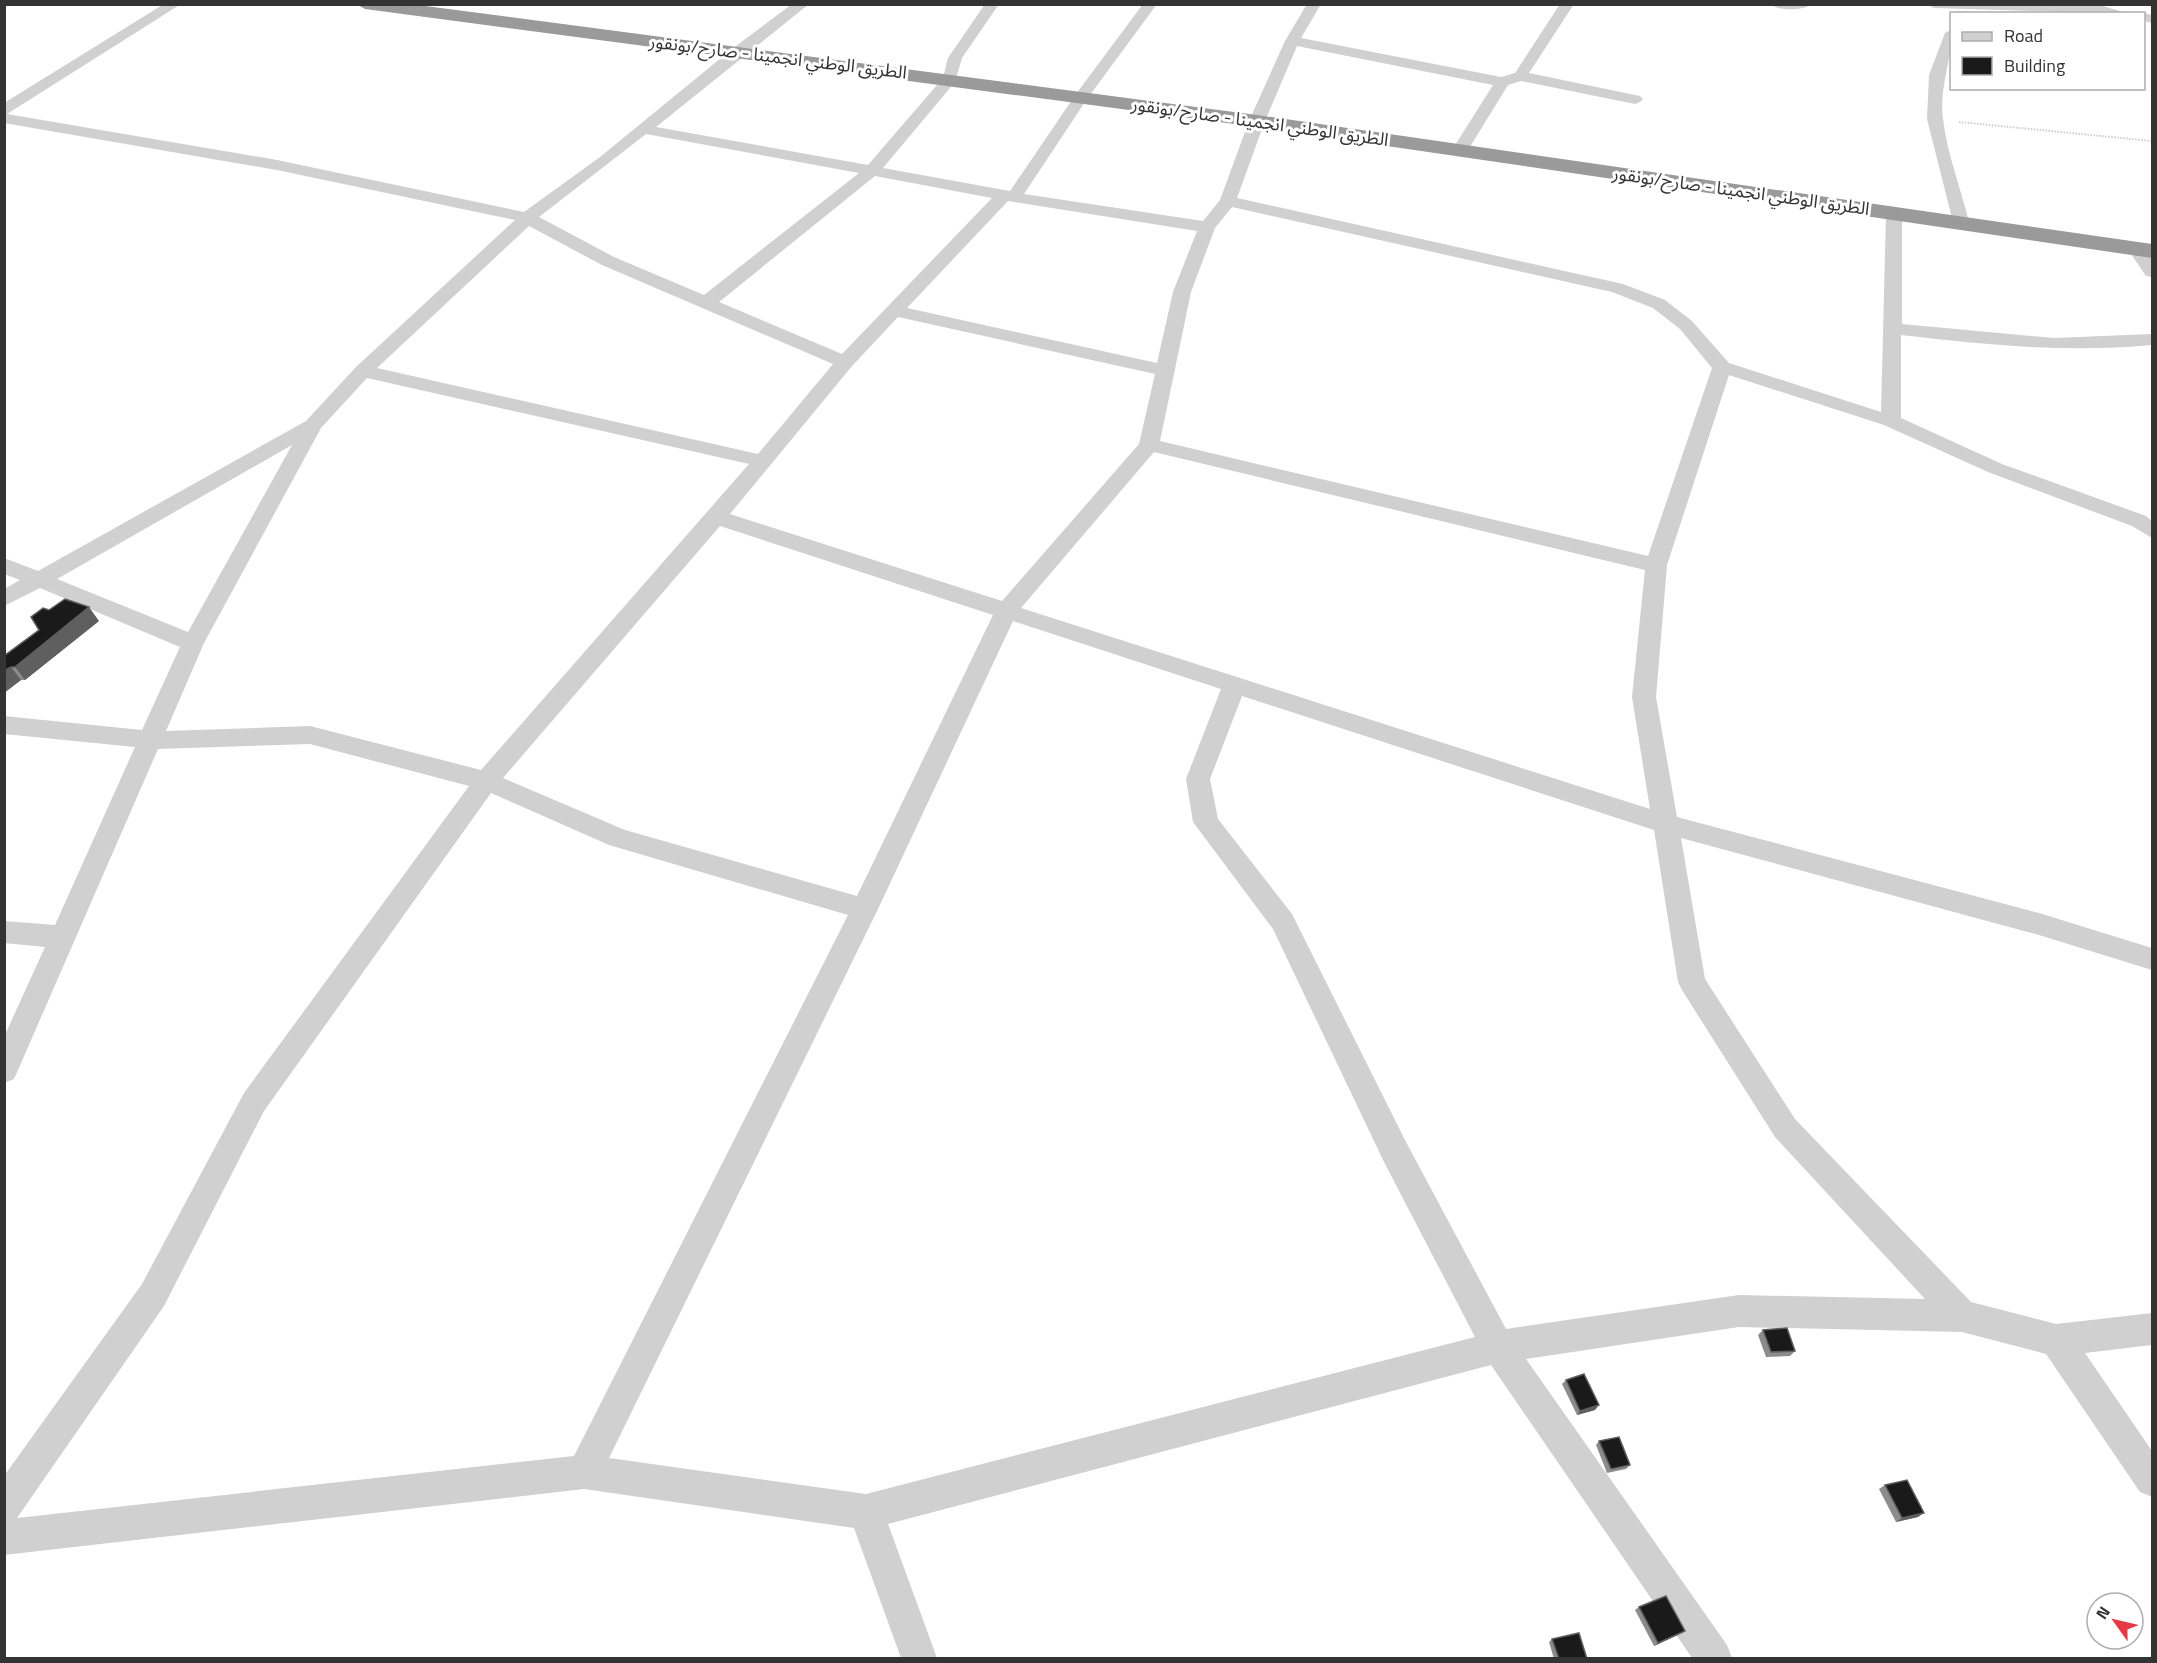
<svg xmlns="http://www.w3.org/2000/svg" width="2157" height="1663" viewBox="0 0 2157 1663" font-family="'Titillium Web','Noto Sans Arabic',sans-serif">
<style>
.lines{fill:none;stroke-linecap:round;stroke-linejoin:round}
.path{stroke:#cdcdcd;stroke-width:2;stroke-dasharray:1.5 1.5;stroke-linecap:butt}
.street{fill:#d0d0d0;fill-rule:evenodd}
.highway{fill:#9a9a9a;fill-rule:evenodd}
.wall{fill:#8c8c8c}
.shaded-wall{fill:#5f5f5f}
.building{fill:#1a1a1a;stroke:#5f5f5f;stroke-width:1.5}
.labels{text-anchor:middle;stroke-width:6;stroke-linejoin:round;paint-order:stroke}
.far-street-label{font-size:18px;fill:#333;stroke:#fff}
</style>
<rect width="100%" height="100%" fill="#fff"/>
<g class="lines">
<path class="path" d="M1959,122L2152,141"/>
<g class="street">
<path d="M164,4H181L7,114L277,160L524,212L600,157L732,49L792,4H809L656,127L868,165L943,78L948,58L985,4H999L962,58L955,82L883,168L1010,191L1076,94L1143,4H1157L1087,99L1024,194L1203,221L1220,200L1249,121L1285,41L1307,4H1321L1301,38L1501,77L1515,73L1560,4H1574L1529,73L1640,96L1643,99L1640,102L1635,104L1521,81L1508,85L1468,150L1460,155L1452,150L1493,85L1297,46L1265,121L1237,198L1623,284L1665,300L1692,321L1729,363L1881,412L1886,213L1888,209H1900L1902,213V324L2054,338L2152,334V345C2068,353 1985,345 1901,335V418L2002,464L2146,516L2152,521V538L2132,526L1988,472L1884,425L1729,375L1667,565L1656,697L1677,817L2039,913L2152,948V970L2039,935L1681,838L1705,979L1795,1119L1971,1302L2056,1324L2152,1313V1345L2085,1353L2152,1451V1497L2140,1492L2046,1354L1962,1332L1739,1327L1526,1359L1727,1645L1732,1658H1692L1491,1365L888,1524L937,1658H901L854,1528L584,1489L4,1555V1476L142,1284L244,1093L469,786L310,744L158,749L18,1070L14,1079L4,1083V1037L45,947L4,943V921L55,925L135,747L4,734V716L142,730L180,647L40,588L4,606V589L20,580L4,574V558L38,571L306,421L356,367L515,220L277,170L4,123V103ZM646,134L859,173L704,295L614,257L539,217ZM875,176L992,198L842,354L719,302ZM1008,201L1197,231L1173,292L1157,363L907,308ZM1232,207L1612,292L1653,308L1680,329L1712,368L1648,556L1160,441L1191,292L1215,228ZM529,226L602,265L833,364L758,454L377,368ZM898,317L1155,374L1139,444L1002,601L730,514L852,366ZM367,378L749,464L481,770L310,726L166,731L204,643L321,428ZM292,445L188,632L57,579ZM1154,452L1645,570L1632,697L1650,809L1021,608ZM720,526L993,615L857,896L625,830L503,778ZM1013,621L1221,689L1186,779L1193,822L1273,929L1384,1162L1475,1337L866,1494L609,1458L878,909ZM1242,696L1654,830L1678,982L1682,990L1775,1137L1925,1299L1739,1295L1506,1329L1406,1142L1292,914L1218,819L1210,779ZM491,793L609,845L848,915L574,1456L17,1518L164,1306L264,1111Z"/>
<path d="M1770,4H1812C1803,11 1779,11 1770,4Z"/>
<path d="M1927,4L2103,6L2130,14L1934,8Z"/>
<path d="M2144,13L2152,15V23L2144,21V14H2141Z"/>
<path d="M1952,29C1952,60 1939,88 1943,119C1947,154 1961,189 1969,222L1961,227L1953,222L1927,119L1929,75L1945,33Z"/>
<path d="M2136,243L2142,244L2152,260V277L2146,276L2127,248Z"/>
</g>
<path class="highway" d="M356,4H410L1257,115L2152,244V258L1257,127L365,9Z"/>
</g>
<g class="wall">
<path d="M99,621L25,680H21L4,693V656Z"/>
<path d="M1763,1330L1795,1351L1790,1356L1766,1357L1758,1335Z"/>
<path d="M1566,1380L1595,1410L1577,1415L1562,1384Z"/>
<path d="M1599,1441L1630,1465L1626,1469L1607,1473L1596,1445Z"/>
<path d="M1885,1485L1918,1517L1896,1522L1879,1489Z"/>
<path d="M1639,1607L1685,1631L1654,1646L1635,1610Z"/>
<path d="M1552,1639L1587,1659H1554L1549,1642Z"/>
</g>
<g class="shaded-wall">
<path d="M89,607L99,621L25,680L15,667Z"/>
<path d="M11,667L21,680L4,693V671Z"/>
<path d="M1599,1405L1595,1410L1577,1415L1580,1411Z"/>
<path d="M1924,1513L1918,1517L1896,1522L1902,1518Z"/>
<path d="M1685,1631L1680,1634L1654,1646L1658,1643Z"/>
</g>
<g class="building">
<path d="M65,599L89,607L15,667H11L4,671V656L39,630L31,617L43,608L49,610Z"/>
<path d="M1787,1328L1795,1351L1771,1352L1763,1330Z"/>
<path d="M1584,1374L1599,1405L1580,1411L1566,1380Z"/>
<path d="M1619,1437L1630,1465L1611,1469L1599,1441Z"/>
<path d="M1907,1480L1924,1513L1902,1518L1885,1485Z"/>
<path d="M1666,1596L1685,1631L1658,1643L1639,1607Z"/>
<path d="M1579,1633L1587,1659H1559L1552,1639Z"/>
</g>
<g class="labels">
<g class="far-street-label">
<text transform="translate(778 57) rotate(7)" y="6">الطريق الوطني انجمينا - صارح/بونقور</text>
<text transform="translate(1260 122) rotate(8)" y="6">الطريق الوطني انجمينا - صارح/بونقور</text>
<text transform="translate(1741 191) rotate(8)" y="6">الطريق الوطني انجمينا - صارح/بونقور</text>
</g>
</g>
<rect width="2157" height="1663" fill="none" stroke="#333333" stroke-width="12"/>
<rect x="1950" y="12" width="195" height="78" fill="#ffffff" stroke="#adadad" stroke-width="1.5"/>
<rect x="1962" y="32" width="30" height="9" fill="#d0d0d0" stroke="#adadad" stroke-width="1.5"/>
<text x="2004" y="42" font-size="18" fill="#333333">Road</text>
<rect x="1962" y="57" width="30" height="18" fill="#1a1a1a" stroke="#adadad" stroke-width="1.5"/>
<text x="2004" y="72" font-size="18" fill="#333333">Building</text>
<g transform="translate(2115 1621) rotate(304)"><circle r="28" fill="#ffffff" stroke="#adadad" stroke-width="1.5"/>
<path d="M0-4.5L10 22L0 15L-10 22Z" fill="#e63946"/>
<text y="-9" font-size="16" font-weight="bold" text-anchor="middle" fill="#333333">N</text>
</g>
</svg>
